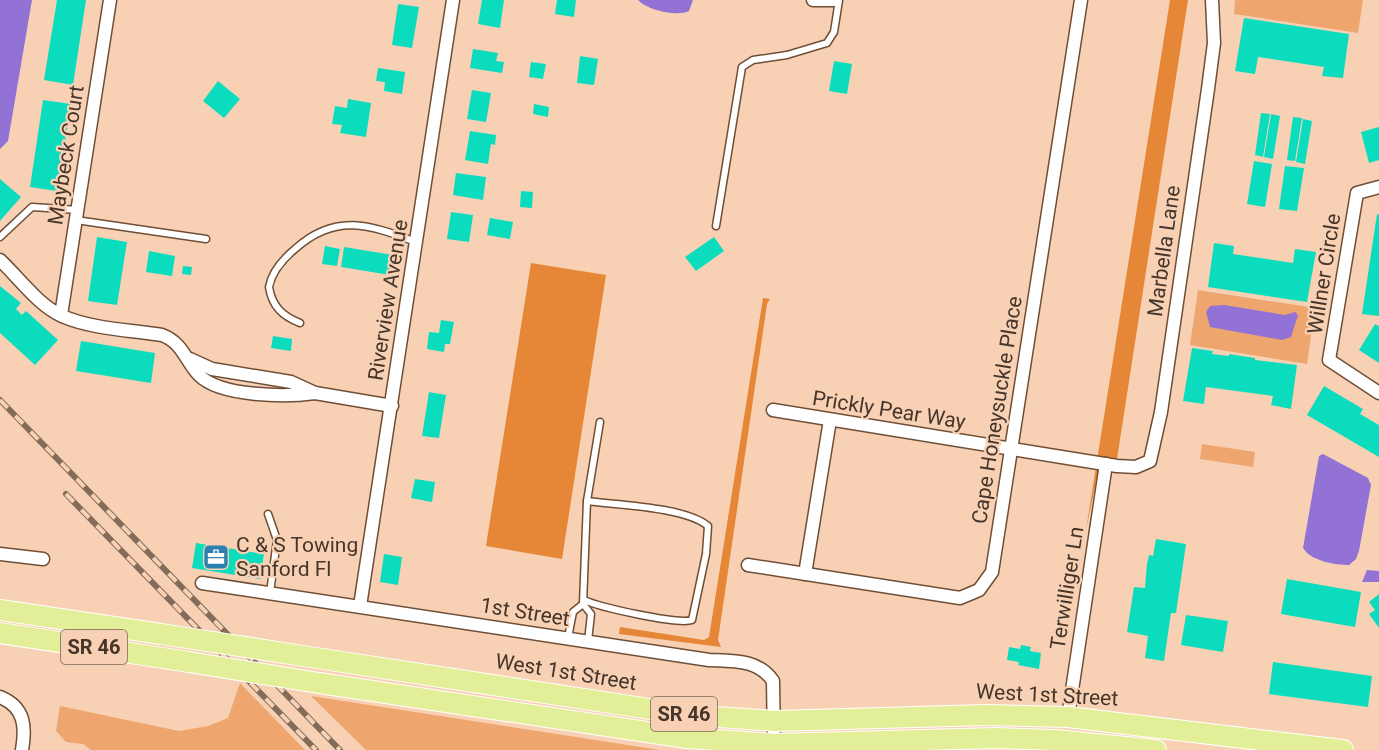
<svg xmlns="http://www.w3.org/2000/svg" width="1379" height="750" viewBox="0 0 1379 750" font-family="Roboto,sans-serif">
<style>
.green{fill:#eea56e}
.forest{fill:#e58736}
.water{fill:#9372d6}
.building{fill:#0bdcbd}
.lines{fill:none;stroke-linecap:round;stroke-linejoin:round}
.service-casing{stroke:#6f4e36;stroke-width:9}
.minor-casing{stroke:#6f4e36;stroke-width:15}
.primary-casing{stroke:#fff;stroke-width:22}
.service{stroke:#fff;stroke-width:6}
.minor{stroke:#fff;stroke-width:12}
.primary{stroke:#e3ef98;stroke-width:20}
.rail-casing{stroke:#846c5b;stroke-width:6}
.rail{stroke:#f8d1b5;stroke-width:4;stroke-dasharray:11;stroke-linecap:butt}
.primary-bridge-casing{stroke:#fff;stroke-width:22;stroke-linecap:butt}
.primary-bridge{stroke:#e3ef98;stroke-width:20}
.labels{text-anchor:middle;stroke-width:4.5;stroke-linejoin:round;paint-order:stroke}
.shield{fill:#f8d1b5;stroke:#7b6454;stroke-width:1.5}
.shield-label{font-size:20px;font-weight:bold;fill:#45352a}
.street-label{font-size:21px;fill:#45352a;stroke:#f8d1b5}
.poi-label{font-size:21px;fill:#45352a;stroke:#f8d1b5;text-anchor:start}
</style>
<rect width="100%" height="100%" fill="#f8d1b5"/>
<g class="green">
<path d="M1235,0H1363L1358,33L1234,14Z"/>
<path d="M1198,290L1315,308L1307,364L1190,345Z"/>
<path d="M1202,444L1255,452L1253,467L1200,459Z"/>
<path d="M240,683L305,750H91L83,744L66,742L56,731L60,706L179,731L208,726L228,718Z"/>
<path d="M311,696L660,750H366Z"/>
</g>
<g class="forest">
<path d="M1170,0H1188L1117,459L1101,457L1086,530Z"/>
<path d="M531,263L606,275L562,559L486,546Z"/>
<path d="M763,298L770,299L767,304L718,640L721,647L619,634L620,627L704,640L709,637Z"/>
</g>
<g class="water">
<path d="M0,0H32L8,141L0,149Z"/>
<path d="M638,0H693L689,11C677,17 647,10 638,0Z"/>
<path d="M1224,305L1285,315L1295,312L1298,315L1291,337L1282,340L1210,327L1206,312L1210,306Z"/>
<path d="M1323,454L1368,478L1371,485L1359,551L1356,559L1349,565C1335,565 1311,561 1303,548L1319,456Z"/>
<path d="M1367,570L1379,571V582H1362Z"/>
</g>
<g class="building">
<path d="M57,0H86L73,85L44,80Z"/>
<path d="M482,0H504L500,28L478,24Z"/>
<path d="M557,0H576L574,17L555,14Z"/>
<path d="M398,4L419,7L412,48L392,45Z"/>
<path d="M1244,18L1349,34L1343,78L1322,76L1324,67L1258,57L1255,74L1235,71Z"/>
<path d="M473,49L498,53L496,61L504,62L502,73L470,68Z"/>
<path d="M580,56L598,59L594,85L577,83Z"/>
<path d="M834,61L852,64L847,94L829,91Z"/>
<path d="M531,62L546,64L543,79L529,77Z"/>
<path d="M378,68L405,72L402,94L384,91L385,82L376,81Z"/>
<path d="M218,81L240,99L224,118L203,101Z"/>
<path d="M472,90L491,93L486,122L467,119Z"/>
<path d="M348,99L371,103L366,137L340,133L342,125L332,124L335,106L347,108Z"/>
<path d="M43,100L71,104L57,191L30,187Z"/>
<path d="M534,104L549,107L548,117L533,114Z"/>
<path d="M1261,113L1270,114L1263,157L1255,155Z"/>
<path d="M1271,114L1280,116L1273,159L1264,157Z"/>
<path d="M1293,117L1302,118L1295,161L1287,160Z"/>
<path d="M1303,119L1312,121L1305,164L1296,162Z"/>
<path d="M1379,127V160L1369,163L1361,132Z"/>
<path d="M470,131L496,135L495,145L491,144L488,164L465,160Z"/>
<path d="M1254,161L1272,164L1265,207L1247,204Z"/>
<path d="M1285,166L1304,168L1297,211L1279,209Z"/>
<path d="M456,173L486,177L483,200L453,195Z"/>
<path d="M0,179L21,197L0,221Z"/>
<path d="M521,191L533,192L532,208L520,207Z"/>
<path d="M451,212L473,215L469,242L447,239Z"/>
<path d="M1377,214L1379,215V316L1362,314Z"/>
<path d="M490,218L513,222L510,239L487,235Z"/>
<path d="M97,237L127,242L117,305L88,301Z"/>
<path d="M714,237L724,251L696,271L685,257Z"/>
<path d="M1214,243L1234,246L1233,254L1293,263L1295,249L1316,252L1307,302L1208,287Z"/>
<path d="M325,246L340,249L337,266L322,264Z"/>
<path d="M344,247L393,255L390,275L341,267Z"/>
<path d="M149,251L175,256L172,276L146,272Z"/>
<path d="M183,266L192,267L191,275L182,274Z"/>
<path d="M0,286L21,303L16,309L22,315L26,311L58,340L35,365L0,333Z"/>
<path d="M441,320L454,322L450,344H445L444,352L427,349L429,332L439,333Z"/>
<path d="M1375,324L1379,326V363L1359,350Z"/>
<path d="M273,336L292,339L291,351L271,348Z"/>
<path d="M81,341L155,353L151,383L76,371Z"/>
<path d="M1192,348L1213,351L1212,354L1229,356V354L1255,358V360L1297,365L1291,409L1271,405L1273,396L1206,387L1204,404L1183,401Z"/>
<path d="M1324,386L1363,409L1360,414L1379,425V457L1307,415Z"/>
<path d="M429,392L446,395L439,438L422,436Z"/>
<path d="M415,479L435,482L432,502L411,498Z"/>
<path d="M1156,539L1186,544L1176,613H1171L1164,661L1145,658L1148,636L1127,632L1134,587L1145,588L1147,564L1149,555L1153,556Z"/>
<path d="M196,543L264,554L260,579L192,568Z"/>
<path d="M384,554L402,557L398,585L380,582Z"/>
<path d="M1287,579L1361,592L1355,627L1281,614Z"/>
<path d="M1379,594V628L1369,614L1375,610L1369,602Z"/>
<path d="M1186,615L1228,621L1223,652L1181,645Z"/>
<path d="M1021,645L1031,647L1030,651L1041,653L1039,669L1018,665L1019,662L1007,660L1009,647L1020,649Z"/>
<path d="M1273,662L1372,676L1368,707L1269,694Z"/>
</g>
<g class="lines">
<defs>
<g id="service">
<path d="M76,220L206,239"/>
<path d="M716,226L742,67L753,60L787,55L827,43L834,32L839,0"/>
<path d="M0,237L32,207L78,210"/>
<path d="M300,323C282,316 272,306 269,287C272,271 283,259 295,249C336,212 370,225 416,242"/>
<path d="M268,514L277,540L270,593"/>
<path d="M584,600C599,607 678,625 692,620L706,554L708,526C686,507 617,505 587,501"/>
<path d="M583,604L587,501L600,422"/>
<path d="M568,638L573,612L583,604L591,614L588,641"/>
</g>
<g id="minor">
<path d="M813,0H835"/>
<path d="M1379,187L1357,193L1329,360L1379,393"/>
<path d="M0,260C19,278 38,305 62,316C92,329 130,330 162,335C183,343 185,360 199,375C220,397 287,397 315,393"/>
<path d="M61,315L110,0"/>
<path d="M190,359L212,369L291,382L315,393L392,406"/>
<path d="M773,410L1117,466L1136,467L1150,461L1161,412L1208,89L1214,43L1212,0"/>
<path d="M0,554L43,559"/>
<path d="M748,565L960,598L979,590L992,572L1081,0"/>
<path d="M805,574L830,420"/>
<path d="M202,583L709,660C733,661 758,659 773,681L774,744"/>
<path d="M360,606L453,0"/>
<path d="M0,697C25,707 26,727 22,750"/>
<path d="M1068,717L1106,464"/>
</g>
<g id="primary">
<path d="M0,610L161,634"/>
<path d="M0,633L189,662"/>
<path d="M303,656L689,715L775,721L986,715L1068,717L1343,750"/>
<path d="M319,683L687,738L774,744L996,738L1056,740L1156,750"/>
</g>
</defs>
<use href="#service" class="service-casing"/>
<use href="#minor" class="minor-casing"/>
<use href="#primary" class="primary-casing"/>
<use href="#service" class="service"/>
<use href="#minor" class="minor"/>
<use href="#primary" class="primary"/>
<defs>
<g id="rail">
<path d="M0,400L340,750"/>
<path d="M66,494L316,750"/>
</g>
</defs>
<use href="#rail" class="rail-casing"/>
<use href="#rail" class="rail"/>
<defs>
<g id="primary-bridge">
<path d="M161,634L303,656"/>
<path d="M189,662L319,683"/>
</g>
</defs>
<use href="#primary-bridge" class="primary-bridge-casing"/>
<use href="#primary-bridge" class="primary-bridge"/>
</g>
<defs>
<symbol id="office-square" viewBox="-11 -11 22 22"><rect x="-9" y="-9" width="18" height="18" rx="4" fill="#2a81b0" stroke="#f8d1b5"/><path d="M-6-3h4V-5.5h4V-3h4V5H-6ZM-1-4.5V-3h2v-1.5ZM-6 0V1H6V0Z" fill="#fff"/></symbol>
</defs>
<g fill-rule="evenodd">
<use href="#office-square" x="201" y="542" width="30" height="30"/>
</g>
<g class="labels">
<g class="shield">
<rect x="61" y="630" width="66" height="34" rx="4.5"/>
<rect x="651" y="697" width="66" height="34" rx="4.5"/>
</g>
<g class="shield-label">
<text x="94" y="654">SR 46</text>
<text x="684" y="721">SR 46</text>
</g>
<g class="street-label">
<text transform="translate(66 155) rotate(-81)" y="7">Maybeck Court</text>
<text transform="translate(1164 251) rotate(-82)" y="7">Marbella Lane</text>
<text transform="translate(1324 274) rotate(-81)" y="7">Willner Circle</text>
<text transform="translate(388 300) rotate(-81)" y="7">Riverview Avenue</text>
<text transform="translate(889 410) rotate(9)" y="7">Prickly Pear Way</text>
<text transform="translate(997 410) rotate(-81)" y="7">Cape Honeysuckle Place</text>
<text transform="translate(1067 588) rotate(-81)" y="7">Terwilliger Ln</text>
<text transform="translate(525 612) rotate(9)" y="7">1st Street</text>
<text transform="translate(566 672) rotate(9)" y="7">West 1st Street</text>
<text transform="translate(1047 695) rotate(3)" y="7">West 1st Street</text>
</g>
<g class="poi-label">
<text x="236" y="552">C &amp; S Towing<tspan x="236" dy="24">Sanford Fl</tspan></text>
</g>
</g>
</svg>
